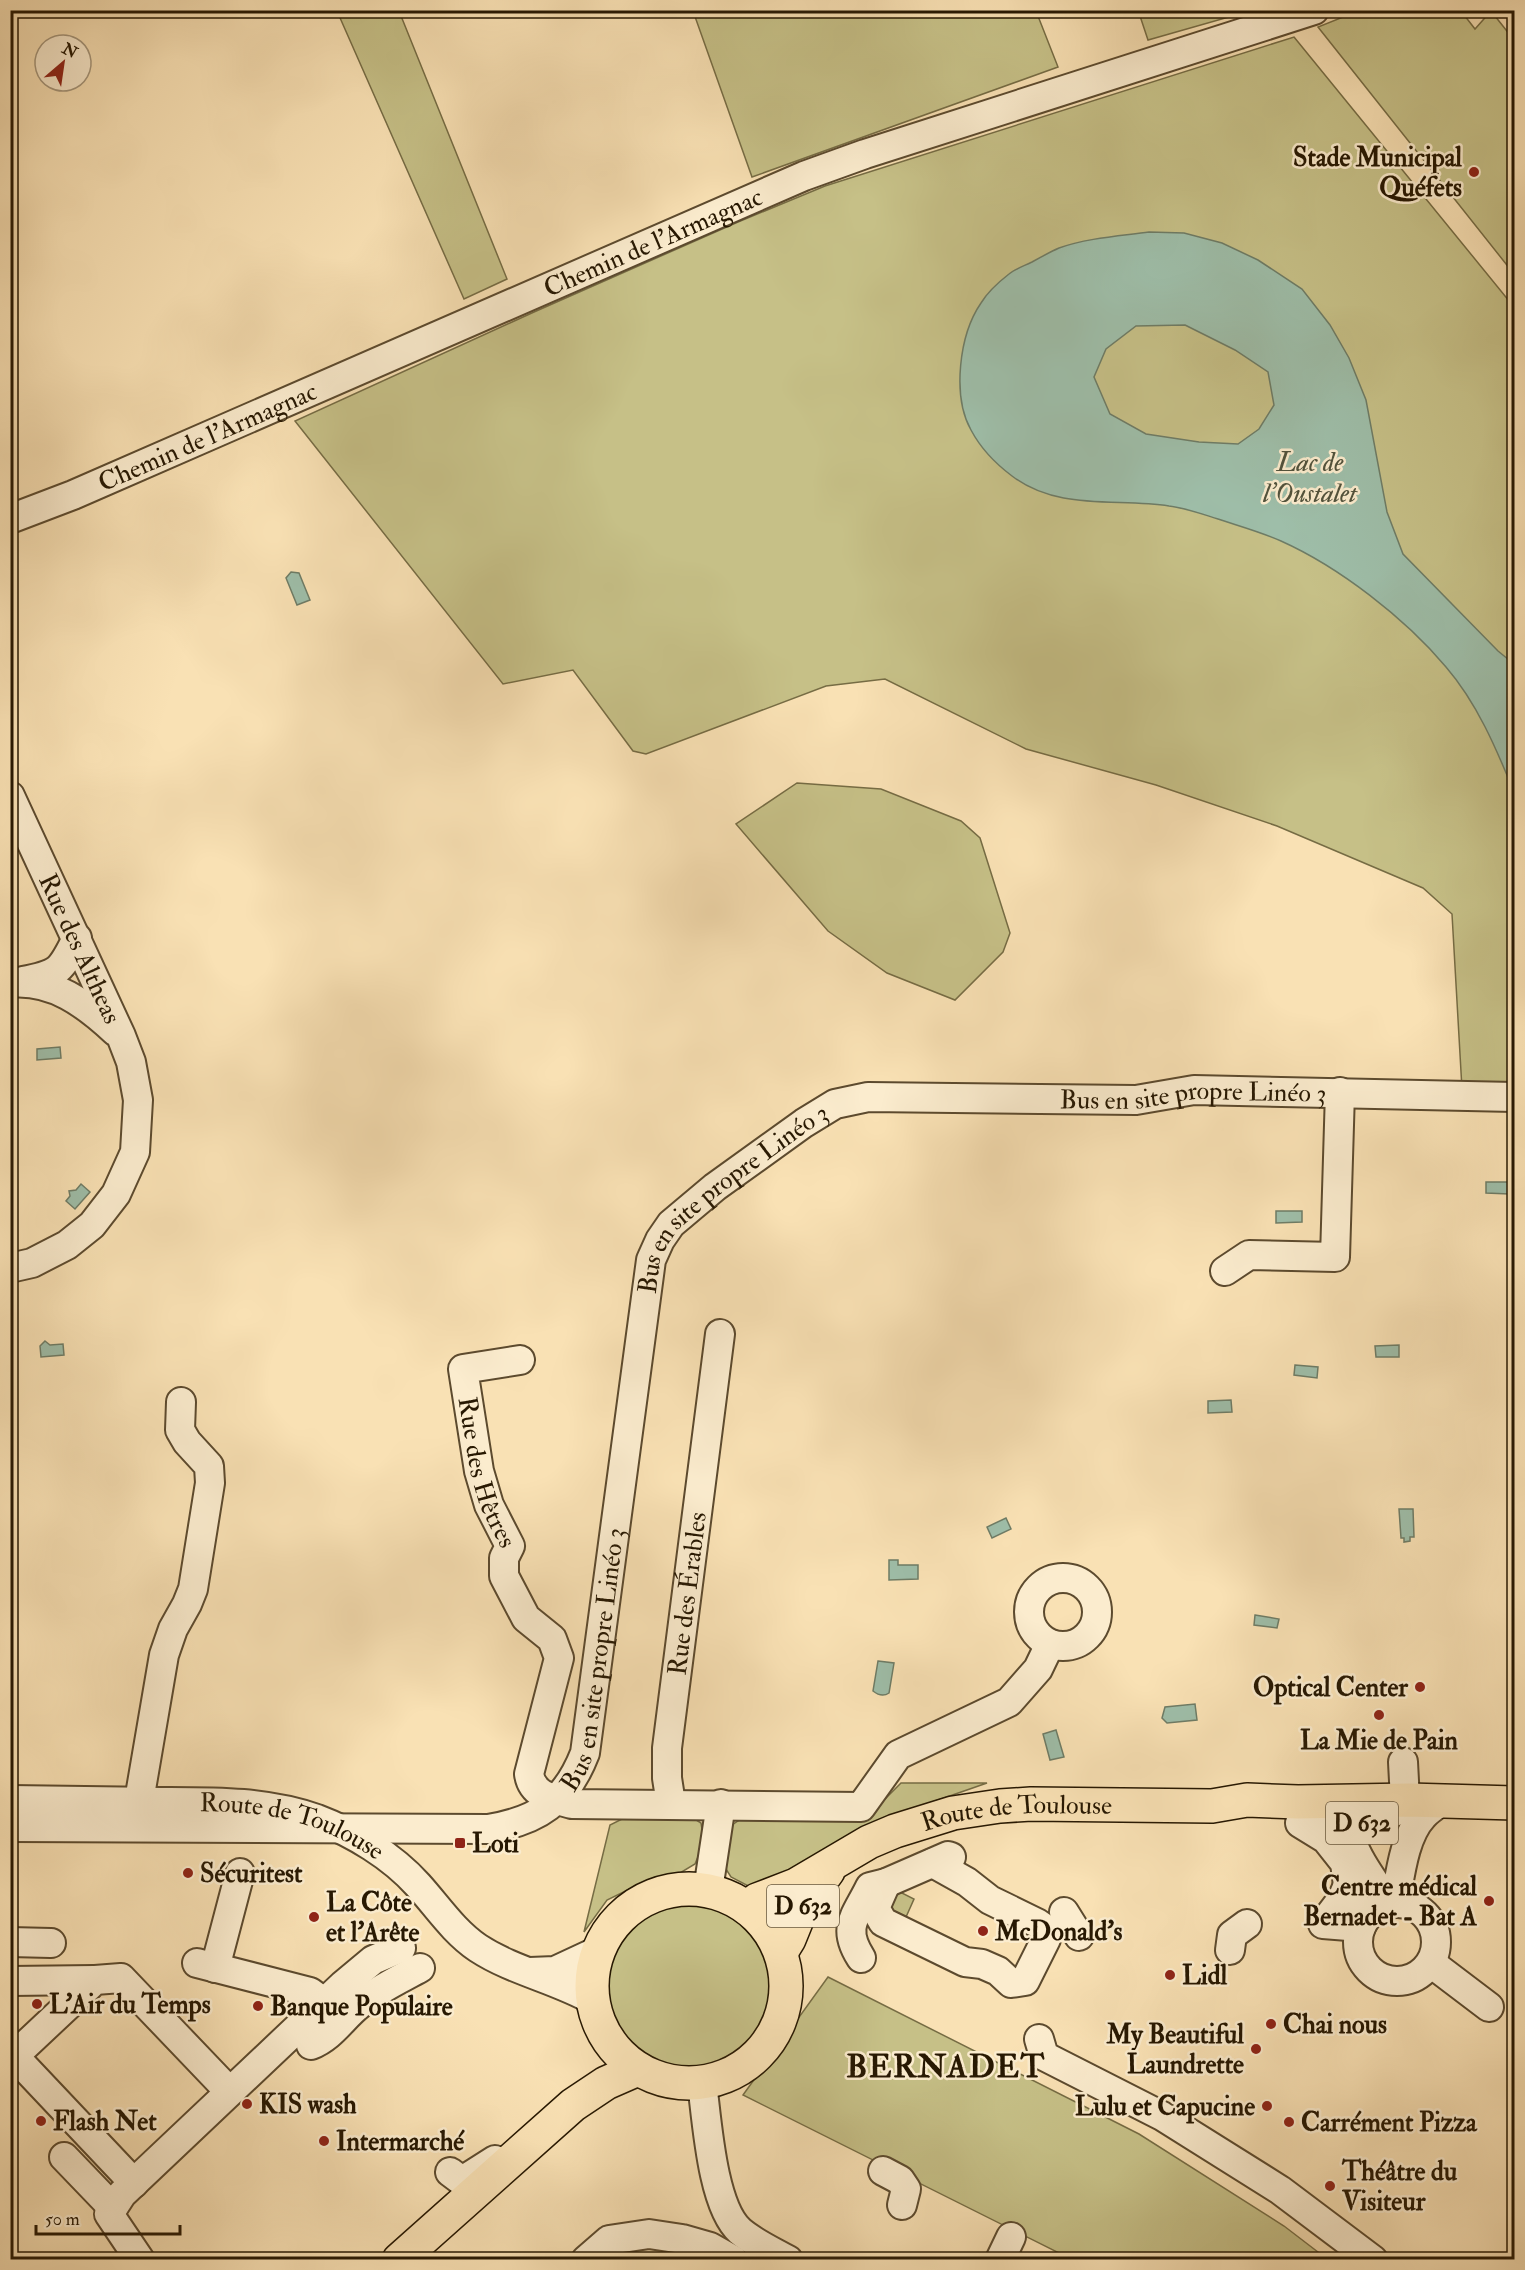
<svg xmlns="http://www.w3.org/2000/svg" width="1525" height="2270" viewBox="0 0 1525 2270" font-family="'IM FELL Double Pica',serif">
<style>
.green{fill:#c6c087;stroke:#766c44;stroke-width:1.5}
.water{fill:#9ebea9;stroke:#6e7c66;stroke-width:1.5;fill-rule:evenodd}
.lines{fill:none;stroke-linecap:round;stroke-linejoin:round}
.minor-casing{stroke:#5c4a2e;stroke-width:32}
.major-casing{stroke:#271802;stroke-width:36}
.minor{stroke:#fbecce;stroke-width:28}
.major{stroke:#f9e1b4;stroke-width:33}
.poi-dot{fill:#8f2418;stroke:#fbecce;stroke-width:2}
.labels{text-anchor:middle;stroke-width:5;stroke-linejoin:round;paint-order:stroke}
.shield{fill:#fbecce;stroke:#67583f;stroke-width:1.5}
.shield-label{font-size:24px;font-weight:bold;fill:#271802}
.poi-label{font-size:26px;font-weight:bold;fill:#271802;stroke:#fbecce;text-anchor:start}
.street-label{font-size:26px;fill:#271802;stroke:#fbecce}
.water-label{font-size:27px;font-style:italic;fill:#51523c;stroke:#fbecce}
.district-label{font-size:32px;font-weight:bold;letter-spacing:1.5px;fill:#271802;stroke:#fbecce}
</style>
<rect width="100%" height="100%" fill="#f9e1b4"/>
<filter id="stains"><feTurbulence type="fractalNoise" baseFrequency=".00333" numOctaves="4"/><feColorMatrix values="0 0 0 0 .2 0 0 0 0 .09 0 0 0 0 .02 0 0 0 .5 -.17"/></filter>
<radialGradient id="worn" r=".72"><stop offset=".6" stop-color="#630" stop-opacity="0"/><stop offset="1" stop-color="#630" stop-opacity=".3"/></radialGradient>
<g class="green">
<path d="M1138,10H1250V11L1148,40Z"/>
<path d="M337,11H399L507,279L464,299Z"/>
<path d="M693,11H1036L1058,67L752,177Z"/>
<path d="M1461,11L1475,29L1491,11L1514,40V274L1318,27L1358,11Z"/>
<path d="M1294,37L1514,307V1090L1462,1089L1452,914L1423,888L1277,826L1156,785L1026,749L885,679L826,686L646,754L633,751L573,670L503,684L295,421L534,312L738,222L825,186Z"/>
<path d="M797,783L881,789L961,821L980,838L1010,933L1003,952L955,1000L887,973L828,931L736,824Z"/>
<path d="M901,1783H987L875,1822L800,1869L752,1888L731,1877L724,1866L732,1825L747,1815L872,1812Z"/>
<path d="M636,1812L687,1814L701,1823L704,1842L695,1864L675,1876L650,1879L607,1900L584,1932L610,1825Z"/>
<path d="M896,1890L914,1899L906,1917L888,1908Z"/>
<circle cx="689" cy="1985" r="86"/>
<path d="M828,1977L1139,2134L1284,2226L1327,2259H1071L743,2095Z"/>
</g>
<g class="water">
<path d="M1149,232L1184,233L1222,243L1258,260L1302,289L1330,325L1349,358L1366,400L1387,512L1403,554L1498,651L1514,664V792C1496,748 1477,703 1446,667C1405,618 1339,567 1281,541C1261,532 1239,526 1218,519C1202,514 1186,508 1169,506C1116,498 1058,511 1012,476C996,464 980,447 971,430C952,396 959,335 981,303C987,293 1000,281 1009,274C1015,269 1024,266 1032,262C1041,257 1050,252 1059,248C1087,238 1120,236 1149,232ZM1185,325L1235,350L1268,372L1274,405L1259,429L1238,444L1199,442L1146,434L1110,414L1094,377L1106,349L1136,326Z"/>
<path d="M291,572L299,573L310,600L297,605L286,578Z"/>
<path d="M60,1047L61,1058L37,1060V1049Z"/>
<path d="M1486,1182H1510L1509,1194L1486,1193Z"/>
<path d="M81,1184L90,1192L75,1209L66,1201L70,1196L69,1191L76,1190Z"/>
<path d="M1276,1211H1302V1222L1276,1223Z"/>
<path d="M45,1341L50,1345L63,1344L64,1355L41,1357L40,1346Z"/>
<path d="M1399,1345V1357H1376L1375,1346Z"/>
<path d="M1295,1365L1318,1367L1317,1378L1294,1375Z"/>
<path d="M1231,1400L1232,1412L1208,1413V1401Z"/>
<path d="M1399,1509H1413L1414,1537H1410V1541L1404,1542V1538H1401Z"/>
<path d="M1006,1518L1011,1529L992,1538L987,1527Z"/>
<path d="M889,1560H898V1565H918V1579L889,1580Z"/>
<path d="M1255,1615L1279,1619L1277,1628L1254,1625Z"/>
<path d="M878,1661L894,1663L889,1693C883,1697 878,1695 873,1691Z"/>
<path d="M1195,1704L1197,1720L1167,1723L1162,1718L1165,1707Z"/>
<path d="M1056,1730L1064,1757L1050,1760L1043,1734Z"/>
</g>
<g class="lines">
<defs>
<g id="minor">
<path id="s1" d="M10,519L73,495L804,176L865,154L1314,10"/>
<path id="s2" d="M10,796L121,1036L131,1062L138,1100L135,1152L116,1194L92,1225L67,1245L32,1263L10,1268"/>
<path d="M23,981C59,974 61,971 77,938"/>
<path d="M10,983C53,979 86,1004 115,1031"/>
<path d="M1225,1271L1249,1255L1335,1257L1340,1092"/>
<path id="s3" d="M520,1360L463,1369L479,1471L489,1505L510,1546L504,1558V1576L526,1618L552,1639L559,1658L529,1774C532,1796 554,1799 572,1804L861,1807L898,1755L1009,1702L1038,1669L1050,1644"/>
<circle cx="1063" cy="1612" r="34"/>
<path id="s4" d="M10,1800C60,1801 110,1801 160,1802C213,1802 266,1801 317,1819C354,1833 392,1856 418,1885C437,1906 454,1932 478,1948C513,1971 556,1979 593,2000"/>
<path d="M139,1801L164,1655L173,1629L187,1604L193,1589L210,1483L209,1466L187,1442L180,1430L181,1402"/>
<path d="M1314,1802C1353,1823 1343,1831 1362,1863C1370,1877 1380,1890 1388,1903"/>
<path id="s5" d="M671,1804L667,1778V1748L720,1334"/>
<path d="M1300,1823L1326,1839L1345,1863L1348,1885L1357,1910L1365,1919"/>
<path d="M1361,1823L1371,1814L1394,1812L1403,1806L1405,1800L1403,1762"/>
<path id="s6" d="M10,1827L488,1829C538,1821 566,1802 585,1753L651,1260L660,1240L671,1224L715,1187L804,1123L835,1104L868,1097L1136,1100L1194,1090L1514,1097"/>
<path d="M886,1883L875,1908L883,1922L965,1962L982,1964L998,1971L1011,1983L1025,1981L1046,1939L1047,1930L1037,1923L990,1900L967,1882L933,1863"/>
<path d="M1348,1885L1342,1899L1323,1924L1361,1927"/>
<path d="M708,1890L721,1804"/>
<circle cx="1397" cy="1942" r="39"/>
<path d="M1395,1903C1400,1876 1404,1836 1423,1816C1428,1810 1436,1805 1442,1801"/>
<path d="M1064,1912L1079,1936"/>
<path d="M10,1942L51,1943"/>
<path d="M1230,1950L1232,1935L1247,1924"/>
<path d="M861,1958C841,1927 856,1916 870,1887L886,1883L948,1856L951,1857"/>
<path d="M197,1963L310,1992L325,2003"/>
<path d="M1431,1963L1489,2007"/>
<path d="M215,1968L240,1873"/>
<path d="M530,1972L555,1971L598,1951"/>
<path d="M10,1981L95,1980"/>
<path d="M1039,2039L1044,2056L1162,2116L1280,2190L1373,2260"/>
<path d="M311,2045C332,2037 343,2017 360,2004C378,1989 400,1979 420,1968"/>
<path d="M702,2083C707,2121 712,2206 740,2231C754,2243 772,2251 788,2260"/>
<path d="M64,2157L113,2208"/>
<path d="M883,2171L900,2180L906,2189L902,2205"/>
<path d="M450,2172L462,2181L495,2160"/>
<path d="M134,2183L14,2056L95,1980L121,1978L229,2091"/>
<path d="M140,2260L109,2214L122,2194L343,1985L373,1960L401,1948"/>
<path d="M586,2260L609,2240L649,2234L682,2239L710,2247L733,2260"/>
<path d="M1000,2260L1011,2237"/>
</g>
<g id="major">
<circle cx="689" cy="1986" r="97"/>
<path id="s7" d="M747,1907L757,1900L796,1885L869,1842L895,1831L953,1813L1000,1806L1031,1804L1212,1806L1247,1800L1298,1802L1409,1800L1514,1803"/>
<path d="M781,1952L789,1939L802,1907L828,1871"/>
<path d="M399,2260L573,2105L606,2083L638,2069"/>
</g>
</defs>
<use href="#minor" class="minor-casing"/>
<use href="#major" class="major-casing"/>
<use href="#minor" class="minor"/>
<use href="#major" class="major"/>
</g>
<g class="poi-dot">
<circle cx="1474" cy="172" r="6"/>
<circle cx="1420" cy="1687" r="6"/>
<circle cx="1379" cy="1715" r="6"/>
<rect x="454" y="1837" width="12" height="12" rx="3"/>
<circle cx="188" cy="1873" r="6"/>
<circle cx="1489" cy="1901" r="6"/>
<circle cx="314" cy="1917" r="6"/>
<circle cx="983" cy="1931" r="6"/>
<circle cx="1170" cy="1975" r="6"/>
<circle cx="37" cy="2004" r="6"/>
<circle cx="258" cy="2006" r="6"/>
<circle cx="1271" cy="2024" r="6"/>
<circle cx="1256" cy="2049" r="6"/>
<circle cx="247" cy="2104" r="6"/>
<circle cx="1267" cy="2106" r="6"/>
<circle cx="41" cy="2121" r="6"/>
<circle cx="1289" cy="2122" r="6"/>
<circle cx="324" cy="2141" r="6"/>
<circle cx="1330" cy="2186" r="6"/>
</g>
<g class="labels">
<g class="shield">
<rect x="1326" y="1802" width="72" height="42" rx="4.5"/>
<rect x="767" y="1885" width="72" height="42" rx="4.5"/>
</g>
<g class="shield-label">
<text x="1362" y="1831">D 632</text>
<text x="803" y="1914">D 632</text>
</g>
<g class="poi-label">
<text x="1462" y="166" text-anchor="end">Stade Municipal<tspan x="1462" dy="30">Quéfets</tspan></text>
<text x="1408" y="1696" text-anchor="end">Optical Center</text>
<text x="1379" y="1749" text-anchor="middle">La Mie de Pain</text>
<text x="472" y="1852">Loti</text>
<text x="200" y="1882">Sécuritest</text>
<text x="1477" y="1895" text-anchor="end">Centre médical<tspan x="1477" dy="30">Bernadet - Bat A</tspan></text>
<text x="326" y="1911">La Côte<tspan x="326" dy="30">et l'Arête</tspan></text>
<text x="995" y="1940">McDonald's</text>
<text x="1182" y="1984">Lidl</text>
<text x="49" y="2013">L'Air du Temps</text>
<text x="270" y="2015">Banque Populaire</text>
<text x="1283" y="2033">Chai nous</text>
<text x="1244" y="2043" text-anchor="end">My Beautiful<tspan x="1244" dy="30">Laundrette</tspan></text>
<text x="259" y="2113">KIS wash</text>
<text x="1255" y="2115" text-anchor="end">Lulu et Capucine</text>
<text x="53" y="2130">Flash Net</text>
<text x="1301" y="2131">Carrément Pizza</text>
<text x="336" y="2150">Intermarché</text>
<text x="1342" y="2180">Théâtre du<tspan x="1342" dy="30">Visiteur</tspan></text>
</g>
<g class="street-label">
<text dy="9" stroke="none"><textPath href="#s1" startOffset="700">Chemin de l'Armagnac</textPath></text>
<text dy="9" stroke="none"><textPath href="#s1" startOffset="214">Chemin de l'Armagnac</textPath></text>
<text dy="9" stroke="none"><textPath href="#s2" startOffset="168">Rue des Altheas</textPath></text>
<text dy="9" stroke="none"><textPath href="#s6" startOffset="1710">Bus en site propre Linéo 3</textPath></text>
<text dy="9" stroke="none"><textPath href="#s6" startOffset="1206">Bus en site propre Linéo 3</textPath></text>
<text dy="9" stroke="none"><textPath href="#s3" startOffset="164">Rue des Hêtres</textPath></text>
<text dy="9" stroke="none"><textPath href="#s5" startOffset="212">Rue des Érables</textPath></text>
<text dy="9" stroke="none"><textPath href="#s6" startOffset="702">Bus en site propre Linéo 3</textPath></text>
<text dy="9" stroke="none"><textPath href="#s7" startOffset="291">Route de Toulouse</textPath></text>
<text dy="9" stroke="none"><textPath href="#s4" startOffset="286">Route de Toulouse</textPath></text>
</g>
<g class="water-label">
<text x="1310" y="471">Lac de<tspan x="1310" dy="31">l'Oustalet</tspan></text>
</g>
<g class="district-label">
<text x="946" y="2077">BERNADET</text>
</g>
</g>
<rect width="1525" height="2270" fill="none" stroke="#f9e1b4" stroke-width="36"/>
<rect x="12" y="12" width="1501" height="2246" fill="none" stroke="#271802" stroke-width="3"/>
<rect x="18" y="18" width="1489" height="2234" fill="none" stroke="#271802" stroke-width="1.5"/>
<g transform="translate(63 63) rotate(29)"><circle r="28" fill="#fbecce" stroke="#a6977c" stroke-width="1.5"/>
<path d="M0-4.5L10 22L0 15L-10 22Z" fill="#8f2418"/>
<text y="-9" font-size="16" font-weight="bold" text-anchor="middle" fill="#271802">N</text>
</g>
<path d="M36 2225v9h144v-9" fill="none" stroke="#271802" stroke-width="3"/>
<text x="45" y="2225" font-size="18" fill="#271802" stroke="#fbecce" stroke-width="4.5" paint-order="stroke">50 m</text>
<rect width="100%" height="100%" filter="url(#stains)"/>
<rect width="100%" height="100%" fill="url(#worn)"/>
</svg>
